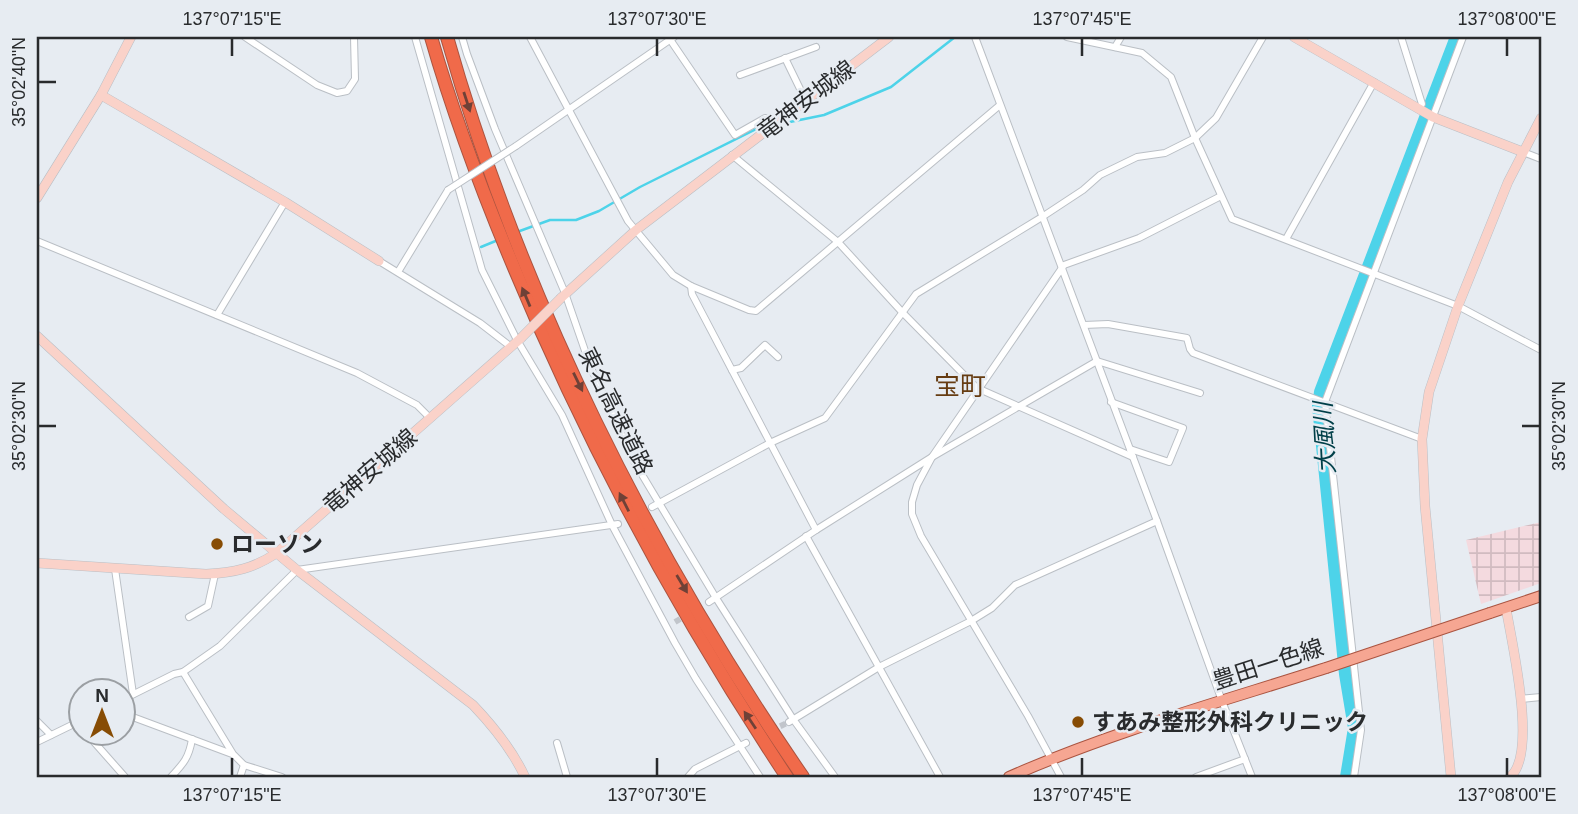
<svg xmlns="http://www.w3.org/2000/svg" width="1578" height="814" viewBox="0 0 1578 814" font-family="Helvetica,'Noto Sans JP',sans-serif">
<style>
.industrial{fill:url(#industrial-grid)}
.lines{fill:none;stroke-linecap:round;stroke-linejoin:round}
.stream{stroke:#4dd3e9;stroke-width:2.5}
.river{stroke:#4dd3e9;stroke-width:14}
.street-tunnel{stroke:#c1c5cb;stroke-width:6;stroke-dasharray:6 3;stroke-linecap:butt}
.street-casing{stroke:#babfc5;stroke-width:8}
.secondary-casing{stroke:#babfc5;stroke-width:10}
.primary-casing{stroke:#aa5440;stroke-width:12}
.highway-casing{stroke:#aa5440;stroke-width:14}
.street{stroke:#fff;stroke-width:6}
.secondary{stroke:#fad2c9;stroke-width:9}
.primary{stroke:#f6a692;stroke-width:10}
.highway{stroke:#f06a4a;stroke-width:12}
.street-bridge-casing{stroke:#babfc5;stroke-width:8;stroke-linecap:butt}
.secondary-bridge-casing{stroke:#babfc5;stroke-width:10;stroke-linecap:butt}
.primary-bridge-casing{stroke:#aa5440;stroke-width:12;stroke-linecap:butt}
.street-bridge{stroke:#fff;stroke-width:6}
.secondary-bridge{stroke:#fad2c9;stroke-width:9}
.primary-bridge{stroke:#f6a692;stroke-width:10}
.oneway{fill:#6f4137}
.ticks{fill:none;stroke:#292b2d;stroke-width:2.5}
.poi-dot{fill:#874c04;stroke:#e7ecf2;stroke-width:2.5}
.labels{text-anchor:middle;stroke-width:5;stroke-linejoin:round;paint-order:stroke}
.street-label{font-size:23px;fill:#292b2d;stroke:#e7ecf2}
.poi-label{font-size:23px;font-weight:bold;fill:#292b2d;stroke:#e7ecf2;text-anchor:start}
.water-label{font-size:24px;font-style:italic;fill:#003f48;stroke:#e7ecf2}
.quarter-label{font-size:26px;fill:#663c12;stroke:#e7ecf2}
.neatline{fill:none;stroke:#292b2d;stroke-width:2.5}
.ticks-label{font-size:18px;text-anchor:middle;fill:#292b2d}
</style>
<defs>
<pattern id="industrial-grid" width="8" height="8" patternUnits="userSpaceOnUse" patternTransform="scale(1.75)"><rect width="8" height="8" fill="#f4dadf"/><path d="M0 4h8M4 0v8" fill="none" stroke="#d1bbc0"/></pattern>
</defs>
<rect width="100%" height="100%" fill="#e7ecf2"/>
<path class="industrial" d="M1541,522V583L1481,604L1466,540Z"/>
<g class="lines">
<g class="stream">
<path d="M780,124L824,115L891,87L955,37"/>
<path d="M517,232L550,220H576L599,211L640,187L764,125H770"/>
<path d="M481,247L498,240"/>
</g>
<path class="river" d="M1347,777L1355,728L1346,674L1319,406L1321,392L1457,37"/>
<g class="street-tunnel">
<path d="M675,622L687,615"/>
<path d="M772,730L789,722"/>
</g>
<defs>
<g id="street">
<path d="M245,37L317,85L337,93L347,91L355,79L354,37"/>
<path d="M415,37L482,270L517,340L562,415L612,525L675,643L696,679L760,777"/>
<path d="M462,37L467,54L495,129L565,293L591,368L635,463L716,598L793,719L835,777"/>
<path d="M530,37L628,221L673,275L691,286L749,310L756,311L1000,105"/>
<path d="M975,37L1157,521L1222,701L1252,777"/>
<path d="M1067,37L1142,53L1171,77L1195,138L1232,219L1458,306L1541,350"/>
<path d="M1401,37L1422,104L1419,109"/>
<path d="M669,38L735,135L765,118L780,120"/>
<path d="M1115,47L1121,37"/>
<path d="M785,58L803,95L808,99"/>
<path d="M740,75L816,47"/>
<path d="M516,146L674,37"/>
<path d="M1523,152L1541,159"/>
<path d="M732,155L838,242L902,312L977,388L1133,457"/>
<path d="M1286,239L1374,82"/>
<path d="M37,241L357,373L417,405L430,418"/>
<path d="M379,261L480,323L510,346"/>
<path d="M398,272L448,190"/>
<path d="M691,286L692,294L816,530"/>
<path d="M217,315L285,202"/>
<path d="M1084,325L1108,324L1187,338L1190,349L1193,353L1422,439"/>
<path d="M732,370L741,368L765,345L778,357"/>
<path d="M1111,402L1183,428L1169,462L1130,449"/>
<path d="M652,507L770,443L825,418L916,294L1042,217L1083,190L1100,175L1137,157L1165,153L1195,138L1216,118L1263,37"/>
<path d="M806,536L940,777"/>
<path d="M115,569L133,694"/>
<path d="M709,602L816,530L932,457L1097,361L1200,393"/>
<path d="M189,617L208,606L215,574"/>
<path d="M183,672L233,754L244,765L282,777"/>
<path d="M1520,699L1541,697"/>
<path d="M122,700L174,674L183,672L220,646L297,570L618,524"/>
<path d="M122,713L232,754"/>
<path d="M37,721L51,735"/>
<path d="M789,722L879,667L971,621L992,608L1015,585L1157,521"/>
<path d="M87,734L125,777"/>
<path d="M37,742L80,721"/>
<path d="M557,743L567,777"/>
<path d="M171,777C183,764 189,758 192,739"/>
<path d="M240,777L244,765"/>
<path d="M688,777L695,769L746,743"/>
<path d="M1061,777L1028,716L921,536L912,514V502L917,485L932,457L1064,265L1139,238L1221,196"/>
<path d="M1196,777L1245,759"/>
<path d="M1354,777L1361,730L1325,402L1463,37"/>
</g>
<g id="secondary">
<path d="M1294,37L1433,117L1523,152"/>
<path d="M101,95L285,202L379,261"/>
<path d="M37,198L101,95L131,37"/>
<path d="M561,298L636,230L889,37"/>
<path d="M37,336L224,509L297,570L473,705C494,727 512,749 525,777"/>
<path d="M37,563L206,574C234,573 255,568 278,552L521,338"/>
<path d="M1506,608C1512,644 1538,754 1510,777"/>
<path d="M1451,777L1425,506L1422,439L1429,392L1458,306L1508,182L1541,118"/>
</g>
<g id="primary">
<path d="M1490,613L1541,596"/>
<path d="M1009,777C1111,732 1220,702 1326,668"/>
</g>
<g id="highway">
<path d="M431,37C454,117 483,194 515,270C589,448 681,617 787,777"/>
<path d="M447,37C520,296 651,556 803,777"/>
</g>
</defs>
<use href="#street" class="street-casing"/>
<use href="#secondary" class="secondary-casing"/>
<use href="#primary" class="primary-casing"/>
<use href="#highway" class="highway-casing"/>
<use href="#street" class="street"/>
<use href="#secondary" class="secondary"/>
<use href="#primary" class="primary"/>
<use href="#highway" class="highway"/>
<defs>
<path id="street-bridge" d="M448,190L516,146"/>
<path id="secondary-bridge" d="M521,338L561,298"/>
<path id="primary-bridge" d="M1326,668L1490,613"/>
</defs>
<use href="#street-bridge" class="street-bridge-casing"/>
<use href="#secondary-bridge" class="secondary-bridge-casing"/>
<use href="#primary-bridge" class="primary-bridge-casing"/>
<use href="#street-bridge" class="street-bridge"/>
<use href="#secondary-bridge" class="secondary-bridge"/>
<use href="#primary-bridge" class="primary-bridge"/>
</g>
<defs><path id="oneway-solid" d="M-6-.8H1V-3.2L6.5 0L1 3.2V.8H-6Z" transform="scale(1.75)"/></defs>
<g class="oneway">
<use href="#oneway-solid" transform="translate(467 102) rotate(72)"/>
<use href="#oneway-solid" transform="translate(526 297) rotate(-113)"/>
<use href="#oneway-solid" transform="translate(578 382) rotate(64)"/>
<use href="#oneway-solid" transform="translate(624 502) rotate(-117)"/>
<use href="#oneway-solid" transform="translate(682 584) rotate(59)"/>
<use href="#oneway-solid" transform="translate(750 720) rotate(-124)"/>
</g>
<path class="ticks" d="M232,38V56M657,38V56M1082,38V56M1507,38V56M38,82H56M38,426H56M1522,426H1540M232,758V776M657,758V776M1082,758V776M1507,758V776"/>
<g class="poi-dot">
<circle cx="217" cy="544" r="7"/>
<circle cx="1078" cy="722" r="7"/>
</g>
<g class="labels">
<g class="street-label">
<text transform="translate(806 100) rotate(-37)" y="8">竜神安城線</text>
<text transform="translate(616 411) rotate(64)" y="8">東名高速道路</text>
<text transform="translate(370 471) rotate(-41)" y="8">竜神安城線</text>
<text transform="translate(1268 664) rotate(-18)" y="8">豊田一色線</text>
</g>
<g class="poi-label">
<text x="231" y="552">ローソン</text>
<text x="1092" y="730">すあみ整形外科クリニック</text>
</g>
<g class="water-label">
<text transform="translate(1325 438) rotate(-93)" y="8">大風川</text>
</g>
<g class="quarter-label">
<text x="960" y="395">宝町</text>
</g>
</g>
<rect width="1578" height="814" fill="none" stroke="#e7ecf2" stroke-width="77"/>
<g transform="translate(102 712)"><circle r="33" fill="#e7ecf2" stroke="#9b9fa3" stroke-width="2"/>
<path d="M0-5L12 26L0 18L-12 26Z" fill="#874c04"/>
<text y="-10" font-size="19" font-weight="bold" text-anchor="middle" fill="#292b2d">N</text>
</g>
<rect x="38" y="38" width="1502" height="738" class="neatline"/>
<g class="ticks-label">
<text x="232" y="25">137°07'15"E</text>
<text x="657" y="25">137°07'30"E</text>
<text x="1082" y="25">137°07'45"E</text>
<text x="1507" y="25">137°08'00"E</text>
<text transform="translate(19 82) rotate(-90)" y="6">35°02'40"N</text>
<text transform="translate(19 426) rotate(-90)" y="6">35°02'30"N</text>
<text transform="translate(1559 426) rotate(-90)" y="6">35°02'30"N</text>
<text x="232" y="801">137°07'15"E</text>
<text x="657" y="801">137°07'30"E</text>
<text x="1082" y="801">137°07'45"E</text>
<text x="1507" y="801">137°08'00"E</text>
</g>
</svg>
